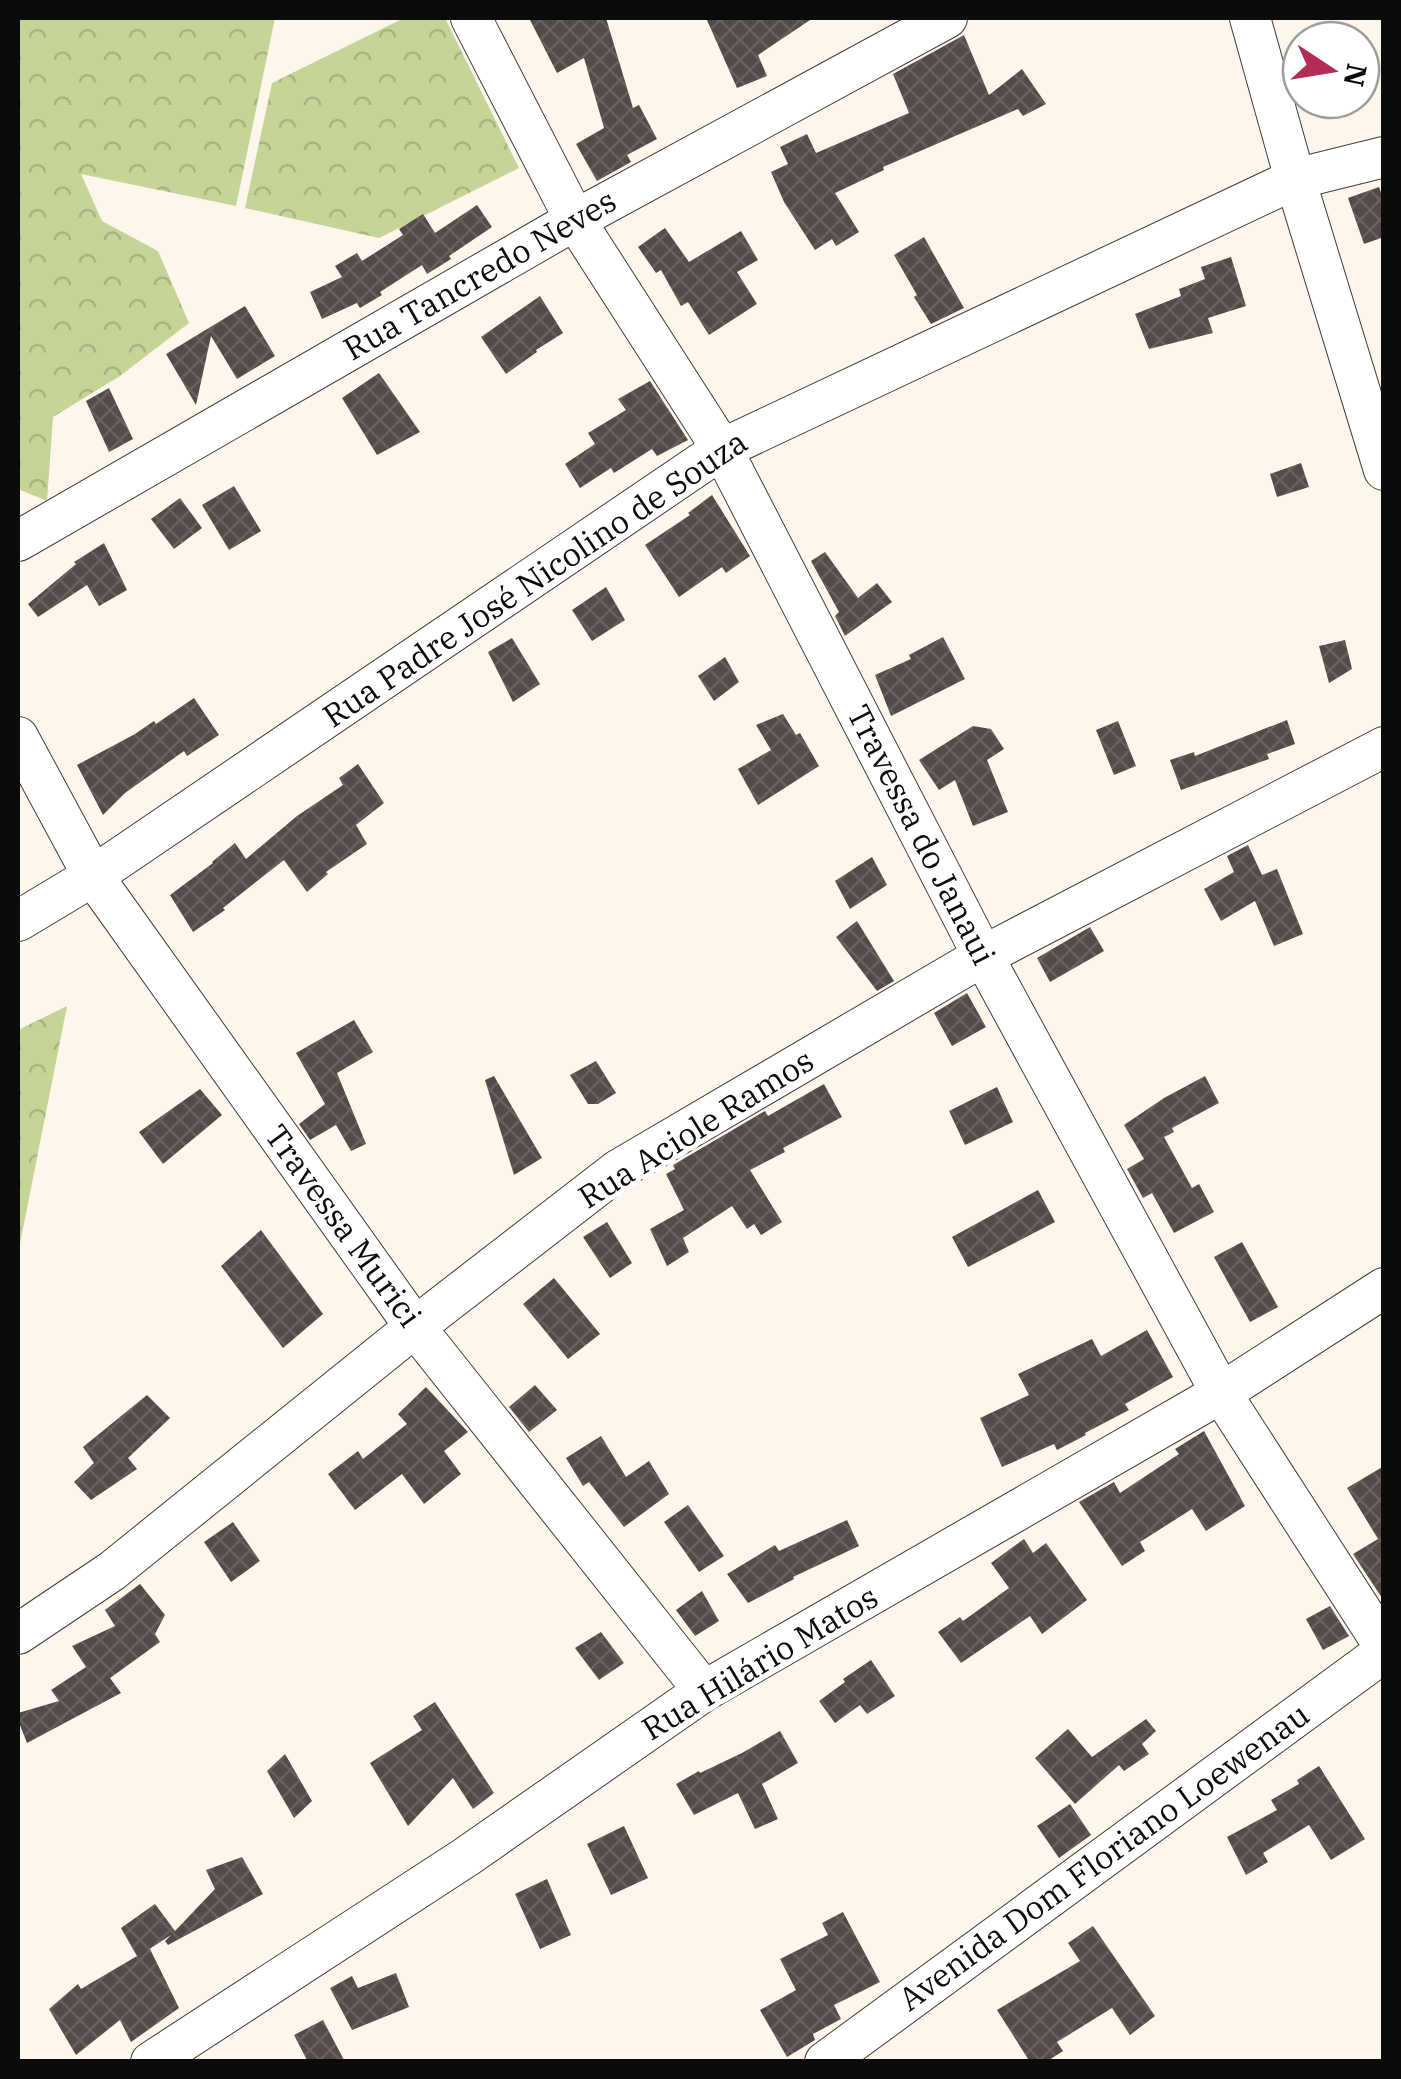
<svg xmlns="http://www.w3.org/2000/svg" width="1401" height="2079" viewBox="0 0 1401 2079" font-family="'IBM Plex Serif',serif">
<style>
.forest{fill:url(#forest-crowns)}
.building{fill:url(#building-cross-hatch)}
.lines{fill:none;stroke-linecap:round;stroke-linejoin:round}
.minor-casing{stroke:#3e3e3e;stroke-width:42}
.minor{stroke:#fff;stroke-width:40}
.labels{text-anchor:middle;stroke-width:10;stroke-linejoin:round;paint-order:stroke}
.street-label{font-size:32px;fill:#0b0b0b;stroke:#fff}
</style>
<defs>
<pattern id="forest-crowns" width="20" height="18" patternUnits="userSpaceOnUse" patternTransform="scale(2.5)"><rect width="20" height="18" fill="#c4d597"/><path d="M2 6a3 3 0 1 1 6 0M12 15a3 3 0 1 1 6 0" fill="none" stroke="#a7b681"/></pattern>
<pattern id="building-cross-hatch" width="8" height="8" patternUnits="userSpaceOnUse" patternTransform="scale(2.5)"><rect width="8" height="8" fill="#534a49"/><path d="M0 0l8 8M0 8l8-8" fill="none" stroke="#67605f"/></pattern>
</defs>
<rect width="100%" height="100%" fill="#fef5eb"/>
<g class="forest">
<path d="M18,18H275L236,206L81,174L102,221L158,251L189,323L120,376L53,417L47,501L18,489Z"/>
<path d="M404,18H445L519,168L379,238L245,208L272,83Z"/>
<path d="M67,1006L18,1254V1030Z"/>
</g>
<g class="building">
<path d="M529,18H606L633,108L639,105L657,139L627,155L631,162L597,181L576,144L604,128L584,58L557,73Z"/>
<path d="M706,18H813L758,55L767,76L737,88Z"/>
<path d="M964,35L989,95L1022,69L1046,104L1023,116L1018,109L883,167L884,170L835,193L859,232L836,246L832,239L815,250L784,202L771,172L788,164L780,147L807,134L816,153L909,113L893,74Z"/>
<path d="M1379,187L1384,201V237L1364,244L1348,198Z"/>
<path d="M477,205L492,227L449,256L451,259L427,274L422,265L380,292L382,295L360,308L357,303L322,319L310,292L342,277L335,266L357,253L362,261L403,235L399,229L423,214L435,233Z"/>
<path d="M665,228L689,262L741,231L758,260L737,272L757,304L709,335L688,302L681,306L661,270L656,273L638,247Z"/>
<path d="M924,237L964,308L931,324L914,297L917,295L894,255Z"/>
<path d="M1231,257L1246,306L1208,318L1213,333L1149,349L1135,314L1181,296L1179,289L1205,279L1201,267Z"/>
<path d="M540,296L563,333L536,350L537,352L506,374L481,337Z"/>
<path d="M245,306L275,356L237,379L211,336L196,405L166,354Z"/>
<path d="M379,373L420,432L377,455L342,398Z"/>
<path d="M650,381L688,440L657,456L652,449L614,473L611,468L580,488L565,464L595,444L588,433L626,410L618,399Z"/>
<path d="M109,388L133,439L109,452L86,401Z"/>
<path d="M1301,463L1309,487L1277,497L1270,474Z"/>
<path d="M234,486L261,531L229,550L202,505Z"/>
<path d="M712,495L750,556L726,573L722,567L679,597L645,545L690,515L688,513Z"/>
<path d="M180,498L202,528L174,549L151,519Z"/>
<path d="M104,543L127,590L99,606L87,585L38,617L28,604L76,564L74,562Z"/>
<path d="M825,552L858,598L877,583L892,602L845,636L835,616L839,612L811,561Z"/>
<path d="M606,587L625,620L592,641L572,610Z"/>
<path d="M943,637L965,679L891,716L875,675L911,659L909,655Z"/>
<path d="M512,638L540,684L513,702L488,652Z"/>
<path d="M1345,640L1352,669L1329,683L1319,646Z"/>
<path d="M725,657L739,682L714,701L698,676Z"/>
<path d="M194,698L219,735L187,756L184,751L125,793L103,815L77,765L135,734L154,721L156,724Z"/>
<path d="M783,714L796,735L800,733L819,766L758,805L738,769L771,750L756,725Z"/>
<path d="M1287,720L1295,744L1267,754L1269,759L1181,790L1170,760L1194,752L1195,756Z"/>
<path d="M1118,721L1136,766L1114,775L1096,730Z"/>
<path d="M973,726L991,729L1004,749L987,760L1008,812L973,826L955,780L939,790L919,760Z"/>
<path d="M358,764L384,803L356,825L367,844L326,872L328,874L307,892L284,860L223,908L225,910L193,932L170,895L213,863L212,862L235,843L246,859L297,816L343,785L339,778Z"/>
<path d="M1248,845L1262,875L1277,869L1303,934L1274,946L1255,901L1221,921L1204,889L1234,872L1227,856Z"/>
<path d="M872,857L887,885L850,909L835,881Z"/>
<path d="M857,921L894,981L877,991L836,937Z"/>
<path d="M1090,927L1104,951L1050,982L1037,958Z"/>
<path d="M967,993L986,1027L952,1046L934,1013Z"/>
<path d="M354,1020L373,1052L337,1073L366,1144L351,1151L336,1125L310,1140L299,1124L325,1104L296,1053Z"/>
<path d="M596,1061L616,1093L598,1104H588L570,1075Z"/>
<path d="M494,1076L542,1158L514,1175L485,1080Z"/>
<path d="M1205,1076L1219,1103L1172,1128L1174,1132L1164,1137L1192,1188L1199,1184L1214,1212L1174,1233L1152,1193L1143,1198L1127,1169L1144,1159L1124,1125L1164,1098Z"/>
<path d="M824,1084L842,1117L783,1148L785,1152L750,1170L782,1222L761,1235L754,1224L747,1229L732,1206L683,1238L689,1252L667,1266L650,1229L684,1210L666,1174L675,1169L673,1165L765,1111L768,1116Z"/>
<path d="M997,1087L1013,1122L965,1145L949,1111Z"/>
<path d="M200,1089L222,1115L163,1164L139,1132Z"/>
<path d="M1038,1190L1055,1222L968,1267L952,1237Z"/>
<path d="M607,1222L632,1263L610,1278L583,1237Z"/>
<path d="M261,1230L323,1314L283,1348L221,1266Z"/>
<path d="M1242,1242L1278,1307L1250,1322L1214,1257Z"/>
<path d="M554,1278L600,1334L568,1359L523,1304Z"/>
<path d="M1147,1330L1173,1377L1125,1404L1129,1410L1085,1433L1086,1435L1057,1450L1054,1444L1002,1467L980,1418L1029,1395L1018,1374L1092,1339L1101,1356Z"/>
<path d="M535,1385L557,1410L529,1432L509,1407Z"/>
<path d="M426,1387L468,1432L444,1451L461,1474L424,1504L402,1474L355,1510L328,1474L358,1451L363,1459L407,1424L398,1414Z"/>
<path d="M147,1395L170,1418L128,1458L137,1469L91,1500L74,1482L94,1463L83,1447Z"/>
<path d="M1204,1431L1245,1506L1206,1531L1192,1509L1140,1542L1145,1551L1122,1566L1079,1502L1114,1482L1120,1493L1179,1454L1175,1449Z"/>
<path d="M601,1436L626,1477L649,1461L669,1494L624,1527L589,1482L583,1486L566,1458Z"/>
<path d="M1384,1466V1601L1353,1554L1378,1539L1347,1488Z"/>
<path d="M688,1505L724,1556L699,1572L664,1522Z"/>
<path d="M847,1520L859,1546L793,1577L794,1579L748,1603L727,1574L775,1545L779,1551Z"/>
<path d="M233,1522L260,1561L231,1582L204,1542Z"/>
<path d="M1024,1539L1033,1553L1046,1543L1087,1600L1042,1634L1030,1616L961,1663L938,1632L960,1617L963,1621L1009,1588L991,1563Z"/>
<path d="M140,1584L165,1615L155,1634L160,1642L110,1678L121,1693L27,1743L18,1720V1713L59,1701L51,1690L86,1667L72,1646L115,1626L105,1610Z"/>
<path d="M702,1591L719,1621L695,1636L676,1610Z"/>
<path d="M1330,1606L1349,1636L1323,1650L1306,1619Z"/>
<path d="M601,1632L624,1663L599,1680L575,1648Z"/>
<path d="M871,1660L895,1696L867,1714L860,1705L835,1723L819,1701L845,1682L843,1679Z"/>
<path d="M435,1702L494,1793L473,1809L453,1778L408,1826L370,1763L422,1730L413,1716Z"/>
<path d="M1146,1719L1156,1731L1142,1744L1149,1754L1124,1771L1119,1765L1075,1804L1035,1758L1068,1729L1092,1757Z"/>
<path d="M780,1731L798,1763L762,1784L778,1819L755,1829L738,1793L694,1815L676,1784L699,1771L700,1773L742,1753Z"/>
<path d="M285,1754L312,1801L294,1818L267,1771Z"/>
<path d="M1319,1766L1365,1839L1331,1860L1309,1825L1263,1853L1268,1862L1246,1875L1227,1837L1277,1810L1271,1800L1299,1784L1297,1780Z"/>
<path d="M1070,1804L1091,1835L1059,1858L1037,1826Z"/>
<path d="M624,1826L648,1878L611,1895L587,1844Z"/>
<path d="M242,1857L263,1894L168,1945L165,1941L171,1935L148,1950L150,1949L179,2008L131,2042L120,2020L76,2055L49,2009L78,1984L81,1989L137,1956L121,1928L155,1904L175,1931L215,1889L206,1870Z"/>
<path d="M547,1879L571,1935L540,1949L515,1894Z"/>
<path d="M843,1912L880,1982L834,2005L841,2019L813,2034L815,2040L787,2057L760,2010L796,1990L780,1959L828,1935L822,1923Z"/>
<path d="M1093,1926L1155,2016L1130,2035L1112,2008L1057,2042L1063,2051L1046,2062H1030L997,2010L1080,1961L1068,1943Z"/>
<path d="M396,1973L409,2007L352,2030L330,1988L352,1976L358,1988Z"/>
<path d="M323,2020L345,2062H308L294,2035Z"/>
</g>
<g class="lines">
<defs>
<g id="minor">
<path d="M471,18L575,220L722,449L983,956L1221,1393L1384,1646"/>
<path d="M1250,18L1295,179L1384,470"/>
<path d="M18,541L575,220L947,18"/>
<path d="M18,737L93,876L415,1327L704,1691"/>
<path d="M18,921L93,876L722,449L1295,179L1384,157"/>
<path d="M18,1634L112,1571L415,1327L618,1170L983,956L1384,747"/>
<path d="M151,2062L466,1857L704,1691L1221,1393L1384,1288"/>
<path d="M825,2062L1384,1652"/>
</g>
</defs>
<use href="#minor" class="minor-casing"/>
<use href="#minor" class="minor"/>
</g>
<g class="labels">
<g class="street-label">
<text transform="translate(480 275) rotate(-30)" y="11">Rua Tancredo Neves</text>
<text transform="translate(535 579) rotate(-34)" y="11">Rua Padre José Nicolino de Souza</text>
<text transform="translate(921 835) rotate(63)" y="11">Travessa do Janaui</text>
<text transform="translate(696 1129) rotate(-32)" y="11">Rua Aciole Ramos</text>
<text transform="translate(343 1226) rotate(54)" y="11">Travessa Murici</text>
<text transform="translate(760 1663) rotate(-31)" y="11">Rua Hilário Matos</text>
<text transform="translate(1104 1857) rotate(-36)" y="11">Avenida Dom Floriano Loewenau</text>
</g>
</g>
<rect width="1401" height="2079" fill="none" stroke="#0b0b0b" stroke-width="40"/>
<g transform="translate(1331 70) rotate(102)"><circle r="48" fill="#ffffff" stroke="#9d9d9d" stroke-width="2.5"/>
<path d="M0-8L18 38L0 25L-18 38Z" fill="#b32c56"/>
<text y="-15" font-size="28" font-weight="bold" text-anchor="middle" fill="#0b0b0b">N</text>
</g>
</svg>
